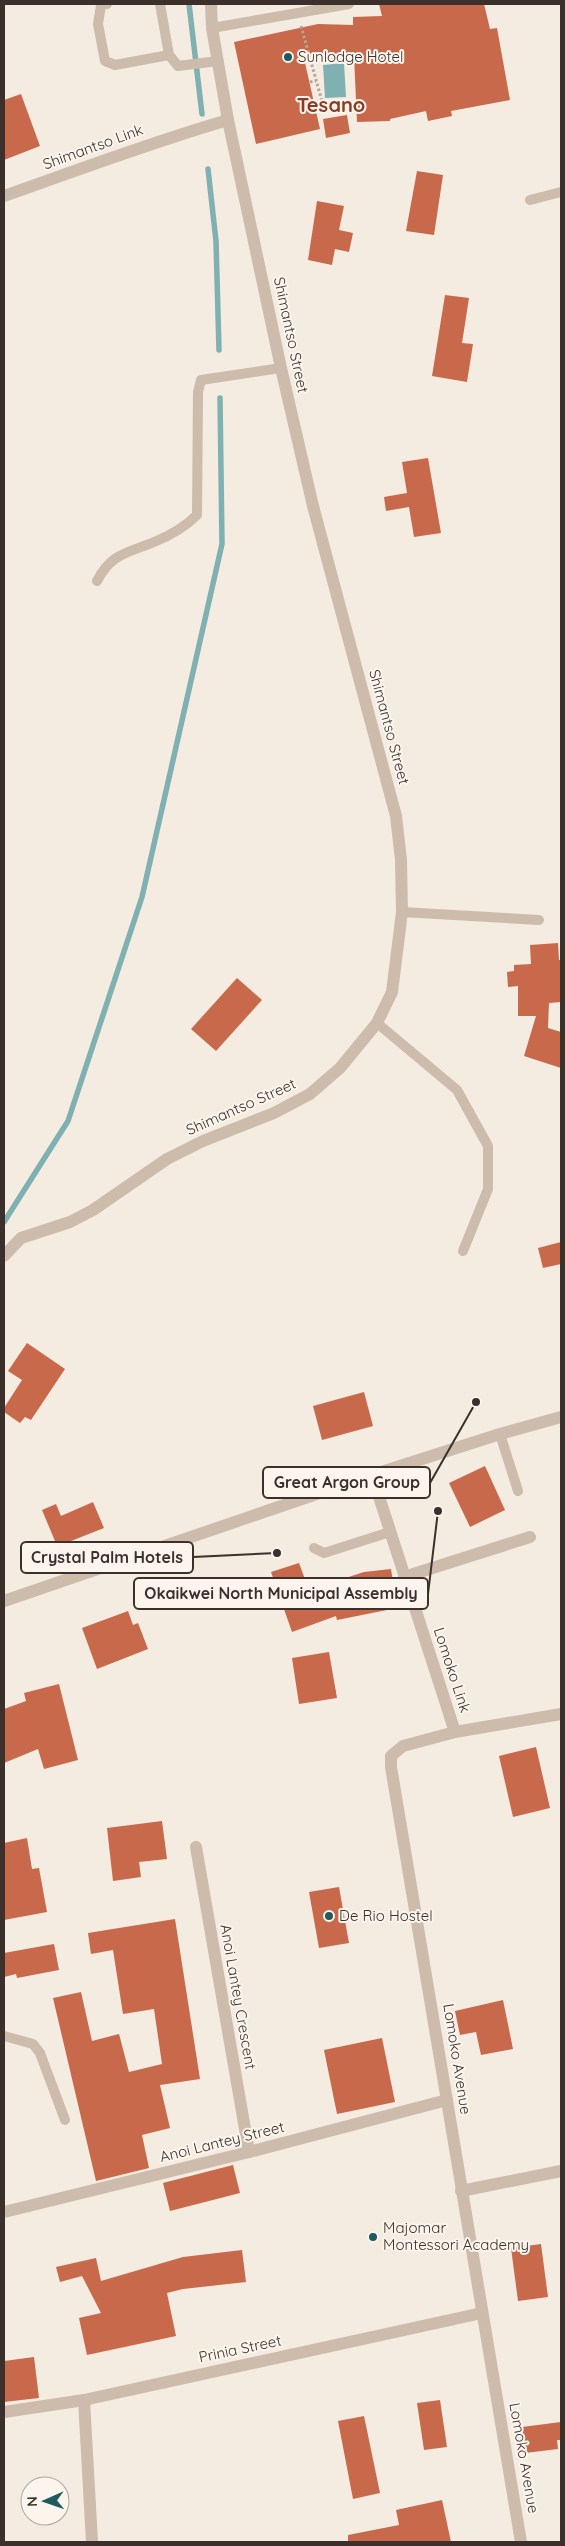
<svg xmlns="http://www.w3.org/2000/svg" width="565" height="2546" viewBox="0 0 565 2546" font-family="Quicksand,sans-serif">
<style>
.water{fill:#7fb0b2}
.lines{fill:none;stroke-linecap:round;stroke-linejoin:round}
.stream{stroke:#7fb0b2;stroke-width:5.5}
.building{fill:#c8694b}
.path{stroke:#b9a596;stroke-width:3;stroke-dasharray:2.5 2.5;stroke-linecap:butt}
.service{stroke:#cdbbac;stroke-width:10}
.minor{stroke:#cdbbac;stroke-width:12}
.poi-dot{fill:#1f5a5e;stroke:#fbf5ee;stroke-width:2}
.labels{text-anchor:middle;stroke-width:4;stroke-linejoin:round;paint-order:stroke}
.poi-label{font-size:15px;fill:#3b302b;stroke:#fbf5ee;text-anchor:start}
.street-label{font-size:15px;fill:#3b302b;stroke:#fbf5ee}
.district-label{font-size:20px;font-weight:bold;fill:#8c3b22;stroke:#fbf5ee}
.leader{fill:none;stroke:#3b302b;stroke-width:2}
.callout-dot{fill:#3b302b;stroke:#fbf5ee;stroke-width:2}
.callout{fill:#fbf5ee;stroke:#3b302b;stroke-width:2}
.callout-label{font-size:16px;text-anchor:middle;font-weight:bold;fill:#3b302b}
</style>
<rect width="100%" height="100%" fill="#f4ebe1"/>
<path class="water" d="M344,63L346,97L325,98L323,65Z"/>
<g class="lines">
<g class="stream">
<path d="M189,4L202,114"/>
<path d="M208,169L216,241L219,350"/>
<path d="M4,1222L68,1121L142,897L222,544L220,398"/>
</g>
</g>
<g class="building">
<path d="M379,4H484L490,29L497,28L510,100L451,111L452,116L428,121L426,111L390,119V121L357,122L354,56L303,54L320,129L256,144L234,42L318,24L353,25V17L382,16Z"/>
<path d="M21,94L40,146L4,160V100Z"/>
<path d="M347,115L350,133L326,138L323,119Z"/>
<path d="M417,171L443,175L434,235L406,231Z"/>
<path d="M317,201L344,206L339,230L353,233L349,252L335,249L332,265L308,260Z"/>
<path d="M445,295L469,298L462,343L473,344L467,382L432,376Z"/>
<path d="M428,458L441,533L414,537L409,507L386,511L384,497L407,493L402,462Z"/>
<path d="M558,943L559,960H561V1002L549,1003L548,1028L561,1032V1068L524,1056L536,1016H518V986L508,987L507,972L514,971V965L531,964L530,945Z"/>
<path d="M237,978L262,1000L216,1051L191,1029Z"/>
<path d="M561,1242V1264L543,1268L538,1248Z"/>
<path d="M27,1343L65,1369L31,1420L25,1417L20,1423L4,1412V1408L22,1380L8,1371Z"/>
<path d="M364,1392L373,1426L322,1440L313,1406Z"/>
<path d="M485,1466L505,1510L470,1527L449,1483Z"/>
<path d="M93,1502L104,1528L71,1541L74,1547L60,1553L42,1510L56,1504L61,1516Z"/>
<path d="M299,1563L309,1590L364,1572L391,1569L397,1608L337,1620L336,1616L292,1632L271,1572Z"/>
<path d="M128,1611L133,1625L138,1623L148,1649L97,1669L82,1628Z"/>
<path d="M329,1652L337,1698L299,1704L292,1658Z"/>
<path d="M59,1684L78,1760L44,1769L38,1749L4,1763V1709L26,1701L24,1693Z"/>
<path d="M536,1747L550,1808L513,1817L499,1756Z"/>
<path d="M162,1821L167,1859L139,1862L141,1877L113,1881L107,1828Z"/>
<path d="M27,1838L32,1869L39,1868L47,1912L4,1920V1843Z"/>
<path d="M339,1887L349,1943L319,1948L309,1892Z"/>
<path d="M175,1919L200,2079L160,2085L170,2128L142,2135L149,2168L96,2181L53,1998L81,1992L92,2041L119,2034L129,2072L162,2064L154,2009L123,2014L113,1950L91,1954L88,1933Z"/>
<path d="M54,1944L59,1970L17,1978L16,1974L4,1977V1953Z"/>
<path d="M503,2000L513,2049L481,2055L476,2032L460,2035L455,2011Z"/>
<path d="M382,2038L395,2102L337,2114L324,2050Z"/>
<path d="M233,2165L240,2193L170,2211L163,2183Z"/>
<path d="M541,2244L548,2297L518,2301L511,2248Z"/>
<path d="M242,2250L246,2282L183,2289L167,2293L176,2336L87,2355L79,2318L101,2313L82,2276L60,2282L56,2267L96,2258L101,2281L183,2257Z"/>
<path d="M34,2357L39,2398L4,2402V2361Z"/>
<path d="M440,2400L447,2447L424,2450L417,2403Z"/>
<path d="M364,2416L380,2493L353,2499L338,2421Z"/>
<path d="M561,2422V2440H557L558,2449L525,2453L522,2427Z"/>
<path d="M442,2500L451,2542H348V2535L399,2525L396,2510Z"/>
</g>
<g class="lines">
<g class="path">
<path d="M301,26L323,105"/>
<path d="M310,82L316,81"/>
</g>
<g class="service">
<path d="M107,4L101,5L98,24L105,61L115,65L169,55"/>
<path d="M160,4L169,55L178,66L218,61"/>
<path d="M212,28L349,4"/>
<path d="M530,200L561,192"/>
<path d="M97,581C111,553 128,553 154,542C169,536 186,526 197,515L198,392L201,380L281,368"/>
<path d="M402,912L539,920"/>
<path d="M377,1023L457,1090L488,1146V1189L463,1251"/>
<path d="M500,1434L518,1491"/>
<path d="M314,1548L324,1553L390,1532"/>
<path d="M4,2036L33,2044L40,2053L65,2120"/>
</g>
<g class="minor">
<path d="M4,196C78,170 152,142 228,120"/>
<path d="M4,1256L21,1238L70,1222L93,1210L167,1159L203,1141L274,1113L310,1094L340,1068L377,1023L392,992L402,912L401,860L396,816L313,506L281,368L228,120L212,28L211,4"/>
<path d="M372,1475L455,1732"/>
<path d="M404,1577L530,1537"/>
<path d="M4,1601L372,1475L500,1434L561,1417"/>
<path d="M196,1847L249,2152"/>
<path d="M461,2191L561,2171"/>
<path d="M4,2212L249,2152L447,2100"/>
<path d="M84,2400L92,2542"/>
<path d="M4,2412L84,2400L482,2313"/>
<path d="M521,2542L391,1767V1756L403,1746L455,1732L561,1714"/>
</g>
</g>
<g class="poi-dot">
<circle cx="288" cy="57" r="5"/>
<circle cx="329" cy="1916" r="5"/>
<circle cx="373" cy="2237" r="5"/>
</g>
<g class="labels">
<g class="poi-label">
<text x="298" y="62">Sunlodge Hotel</text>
<text x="339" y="1921">De Rio Hostel</text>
<text x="383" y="2233">Majomar<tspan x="383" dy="17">Montessori Academy</tspan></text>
</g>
<g class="street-label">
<text transform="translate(93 147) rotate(-20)" y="5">Shimantso Link</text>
<text transform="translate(291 335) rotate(78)" y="5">Shimantso Street</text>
<text transform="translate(389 727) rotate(75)" y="5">Shimantso Street</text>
<text transform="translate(241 1107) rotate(-24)" y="5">Shimantso Street</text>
<text transform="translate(452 1670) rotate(72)" y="5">Lomoko Link</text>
<text transform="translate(238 1997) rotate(80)" y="5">Anoi Lantey Crescent</text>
<text transform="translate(457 2059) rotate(81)" y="5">Lomoko Avenue</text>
<text transform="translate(222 2142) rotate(-14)" y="5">Anoi Lantey Street</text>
<text transform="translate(240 2349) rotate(-12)" y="5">Prinia Street</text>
<text transform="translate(524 2458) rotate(80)" y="5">Lomoko Avenue</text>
</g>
<g class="district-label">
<text x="331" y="112">Tesano</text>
</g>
</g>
<path class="leader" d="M476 1402L430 1483M277 1553L193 1557M438 1511L428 1594"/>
<g class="callout-dot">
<circle cx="476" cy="1402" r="5"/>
<circle cx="277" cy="1553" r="5"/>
<circle cx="438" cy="1511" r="5"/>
</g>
<g class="callout">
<rect x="263" y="1467" width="167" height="31" rx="5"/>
<rect x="21" y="1542" width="172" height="31" rx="5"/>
<rect x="134" y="1578" width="294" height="31" rx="5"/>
</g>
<g class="callout-label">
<text x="347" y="1488">Great Argon Group</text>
<text x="107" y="1563">Crystal Palm Hotels</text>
<text x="281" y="1599">Okaikwei North Municipal Assembly</text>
</g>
<rect width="565" height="2546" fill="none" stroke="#3b302b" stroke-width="10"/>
<g transform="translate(45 2501) rotate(268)"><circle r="24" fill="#fbf5ee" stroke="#aea6a0"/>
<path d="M0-4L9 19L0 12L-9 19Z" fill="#1f5a5e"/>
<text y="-8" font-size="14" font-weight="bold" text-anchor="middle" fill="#3b302b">N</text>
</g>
</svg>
